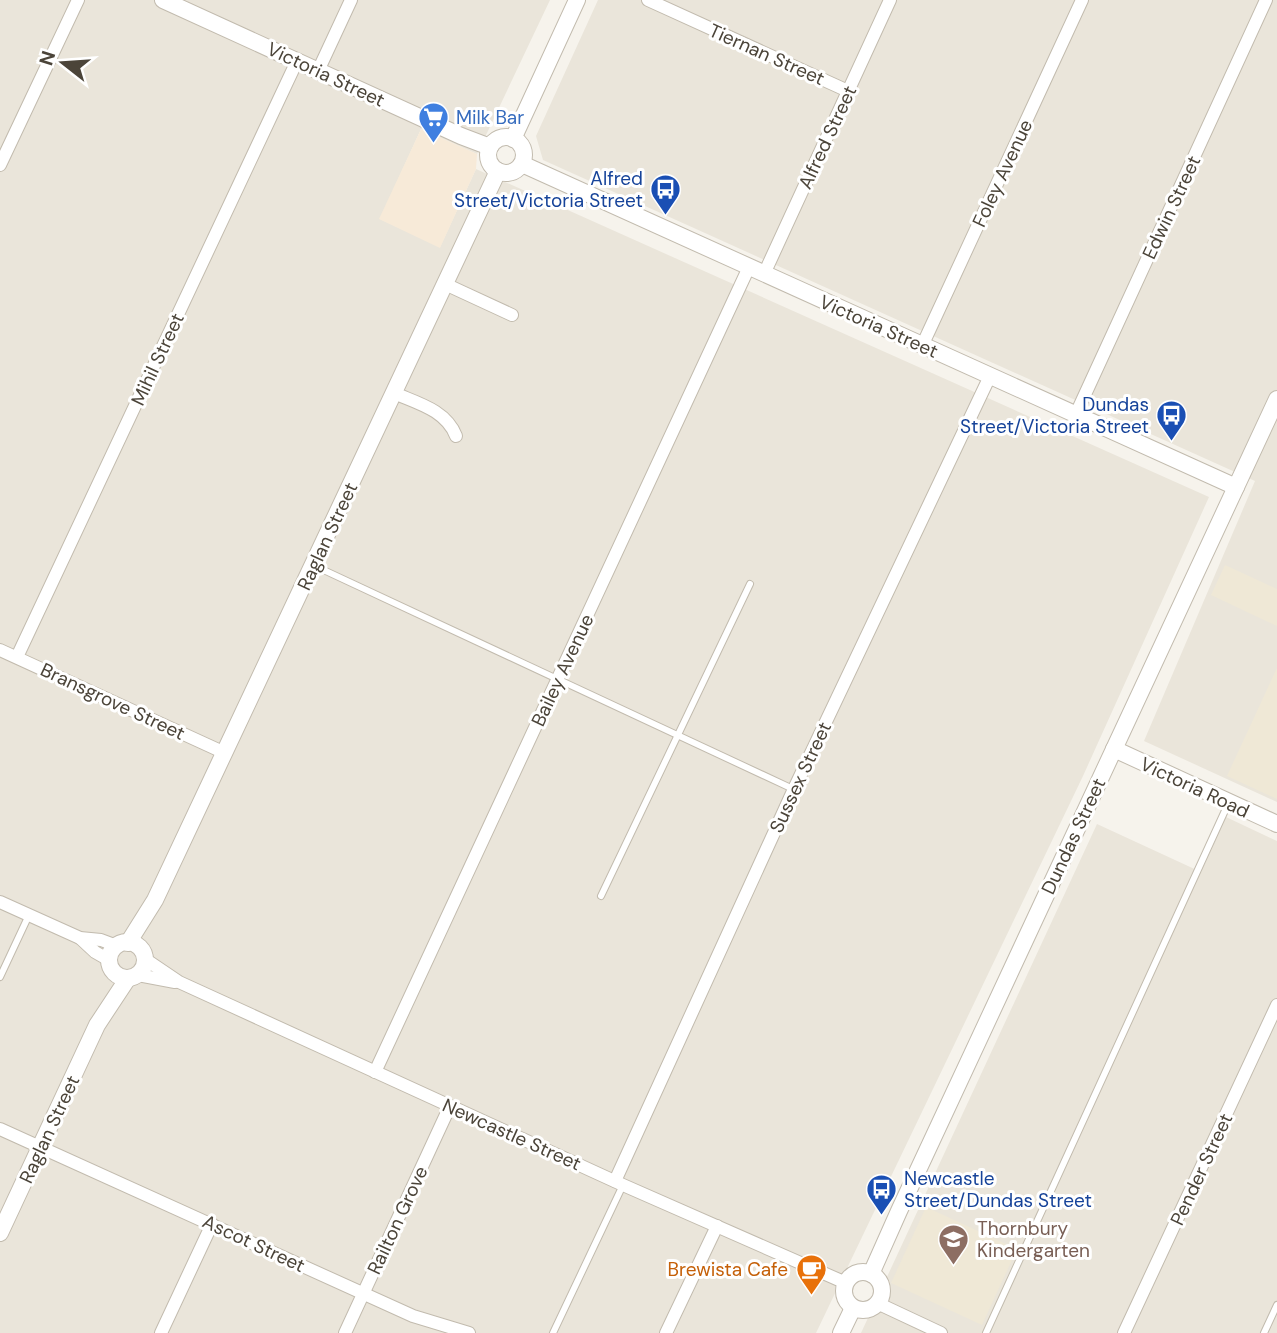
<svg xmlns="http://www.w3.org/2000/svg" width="1277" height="1333" viewBox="0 0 1277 1333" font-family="'DM Sans',sans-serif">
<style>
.residential{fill:#eae5da}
.commercial{fill:#f7ead8}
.education{fill:#efe8d6}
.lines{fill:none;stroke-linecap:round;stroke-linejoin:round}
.service-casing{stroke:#c2bbae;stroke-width:8}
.minor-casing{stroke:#c2bbae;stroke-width:14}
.tertiary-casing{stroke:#c2bbae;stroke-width:18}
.service{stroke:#fff;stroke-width:6}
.minor{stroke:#fff;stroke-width:12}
.tertiary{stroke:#fff;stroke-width:16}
.labels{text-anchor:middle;stroke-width:6;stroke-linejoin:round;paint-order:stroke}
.street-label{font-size:19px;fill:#4b4439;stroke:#fff}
.shop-label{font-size:19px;fill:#366cbe;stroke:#fff;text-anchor:start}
.transit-label{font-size:19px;fill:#164399;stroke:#fff;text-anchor:end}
.education-label{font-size:19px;fill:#785e54;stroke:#fff;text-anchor:start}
.food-label{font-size:19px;fill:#c56008;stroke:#fff;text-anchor:end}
</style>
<rect width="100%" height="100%" fill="#f6f3ec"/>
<g class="residential">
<path d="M0,0H550L477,154L421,129L380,219L440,247L476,169L1209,497L1083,776L816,1333H0Z"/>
<path d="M598,0H1277V802L1144,741L1255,481L543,160L536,136Z"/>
<path d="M1226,817L1277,841V1333H861L1097,824L1201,872Z"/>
</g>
<path class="commercial" d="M421,129L477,154L476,169L440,248L379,219Z"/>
<g class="education">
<path d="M1225,565L1277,589V626L1211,595Z"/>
<path d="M1277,668V799L1227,776Z"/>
<path d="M926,1207L1017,1249L982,1325L891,1283Z"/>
</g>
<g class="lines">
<defs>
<g id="service">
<path d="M315,566L793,789"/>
<path d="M601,896L750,584"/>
<path d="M0,977L29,915"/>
<path d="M553,1333L623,1185"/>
<path d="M986,1333L1228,804"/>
<path d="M1264,1333L1277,1305"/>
</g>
<g id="minor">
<path d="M648,0L848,91"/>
<path d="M318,71L351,0"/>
<path d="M0,165L78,0"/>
<path d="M764,274L890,0"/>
<path d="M445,284L512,315"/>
<path d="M922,346L1082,0"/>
<path d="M394,393C417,403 446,410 456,436"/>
<path d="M1076,414L1266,0"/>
<path d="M0,650L225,753"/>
<path d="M17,657L297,61"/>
<path d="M0,902L80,938L101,940L117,946"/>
<path d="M80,938L95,952L109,960"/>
<path d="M145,959L179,982L623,1185L846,1283"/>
<path d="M138,975L175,982"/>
<path d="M375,1072L749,267"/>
<path d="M0,1129L413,1316L469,1333"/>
<path d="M615,1181L794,789L990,376"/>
<path d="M877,1303L941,1333"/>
<path d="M161,1333L212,1224"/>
<path d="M345,1333L450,1106"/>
<path d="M666,1333L717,1226"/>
<path d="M1124,1333L1277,1005"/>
</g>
<g id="tertiary">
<path d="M163,0L461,136L490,147"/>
<circle cx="506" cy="155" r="18"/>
<path d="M513,139L577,0"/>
<path d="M522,164L1236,487"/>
<path d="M1114,749L1277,824"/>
<circle cx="127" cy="960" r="18"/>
<path d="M128,943L155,900L498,171"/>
<path d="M0,1233L97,1025L128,978"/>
<circle cx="863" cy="1291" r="19"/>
<path d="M871,1274L899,1211L1277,399"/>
<path d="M841,1333L853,1308"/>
</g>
</defs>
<use href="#service" class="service-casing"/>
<use href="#minor" class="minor-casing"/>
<use href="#tertiary" class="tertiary-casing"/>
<use href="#service" class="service"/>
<use href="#minor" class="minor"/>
<use href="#tertiary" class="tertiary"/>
</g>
<defs>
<symbol id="supermarket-pin" viewBox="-11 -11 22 30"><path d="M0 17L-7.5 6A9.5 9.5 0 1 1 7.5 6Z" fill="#3f7fe0" stroke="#fff"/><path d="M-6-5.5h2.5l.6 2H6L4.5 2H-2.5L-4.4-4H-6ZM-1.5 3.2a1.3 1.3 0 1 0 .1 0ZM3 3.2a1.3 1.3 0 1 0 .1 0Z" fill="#fff"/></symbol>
<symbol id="bus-pin" viewBox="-11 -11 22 30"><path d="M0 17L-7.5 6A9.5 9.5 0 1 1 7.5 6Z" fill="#1a4fb4" stroke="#fff"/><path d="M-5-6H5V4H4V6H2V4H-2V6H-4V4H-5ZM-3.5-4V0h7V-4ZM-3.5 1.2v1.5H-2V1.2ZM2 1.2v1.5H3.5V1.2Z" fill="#fff"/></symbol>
<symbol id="school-pin" viewBox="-11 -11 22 30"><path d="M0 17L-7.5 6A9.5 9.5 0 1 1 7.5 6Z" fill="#8d6e63" stroke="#fff"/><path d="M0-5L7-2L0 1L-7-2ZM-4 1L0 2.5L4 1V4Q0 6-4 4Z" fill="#fff"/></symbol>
<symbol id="cafe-pin" viewBox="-11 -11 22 30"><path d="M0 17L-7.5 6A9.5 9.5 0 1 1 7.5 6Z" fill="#e8710a" stroke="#fff"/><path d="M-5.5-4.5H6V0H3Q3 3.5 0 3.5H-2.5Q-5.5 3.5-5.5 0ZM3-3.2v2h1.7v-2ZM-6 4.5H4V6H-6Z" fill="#fff"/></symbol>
</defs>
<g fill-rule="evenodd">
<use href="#supermarket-pin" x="416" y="100" width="35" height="47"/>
<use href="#bus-pin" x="648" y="172" width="35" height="47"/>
<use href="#bus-pin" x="1154" y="398" width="35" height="47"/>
<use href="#bus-pin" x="864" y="1172" width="35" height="47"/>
<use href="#school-pin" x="936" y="1222" width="35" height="47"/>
<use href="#cafe-pin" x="794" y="1252" width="35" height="47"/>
</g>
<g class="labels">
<g class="street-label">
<text transform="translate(767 54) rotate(24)" y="7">Tiernan Street</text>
<text transform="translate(326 74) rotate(25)" y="7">Victoria Street</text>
<text transform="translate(827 137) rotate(-65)" y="7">Alfred Street</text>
<text transform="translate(1002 173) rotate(-65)" y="7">Foley Avenue</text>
<text transform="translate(1171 207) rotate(-65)" y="7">Edwin Street</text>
<text transform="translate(879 326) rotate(24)" y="7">Victoria Street</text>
<text transform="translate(157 359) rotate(-65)" y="7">Mihil Street</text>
<text transform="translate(327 536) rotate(-65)" y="7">Raglan Street</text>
<text transform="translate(562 670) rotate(-65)" y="7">Bailey Avenue</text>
<text transform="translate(113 701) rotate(25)" y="7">Bransgrove Street</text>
<text transform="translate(800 777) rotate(-65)" y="7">Sussex Street</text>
<text transform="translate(1195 787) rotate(25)" y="7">Victoria Road</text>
<text transform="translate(1073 836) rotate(-65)" y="7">Dundas Street</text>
<text transform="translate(49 1129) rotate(-65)" y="7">Raglan Street</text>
<text transform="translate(512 1134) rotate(24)" y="7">Newcastle Street</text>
<text transform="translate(1201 1169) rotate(-65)" y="7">Pender Street</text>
<text transform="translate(397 1220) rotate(-65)" y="7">Railton Grove</text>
<text transform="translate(254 1243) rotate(25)" y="7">Ascot Street</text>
</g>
<g class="shop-label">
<text x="456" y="124">Milk Bar</text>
</g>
<g class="transit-label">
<text x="643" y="185">Alfred<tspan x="643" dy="22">Street/Victoria Street</tspan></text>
<text x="1149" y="411">Dundas<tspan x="1149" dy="22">Street/Victoria Street</tspan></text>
<text x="904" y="1185" text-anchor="start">Newcastle<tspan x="904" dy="22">Street/Dundas Street</tspan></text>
</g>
<g class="education-label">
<text x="977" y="1235">Thornbury<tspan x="977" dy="22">Kindergarten</tspan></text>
</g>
<g class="food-label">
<text x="788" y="1276">Brewista Cafe</text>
</g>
</g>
<g transform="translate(63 63) rotate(287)" stroke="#ffffff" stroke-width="5" paint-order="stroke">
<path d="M0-5L12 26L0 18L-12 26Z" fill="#4b4439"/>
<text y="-10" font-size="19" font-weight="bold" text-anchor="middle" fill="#4b4439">N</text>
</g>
</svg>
